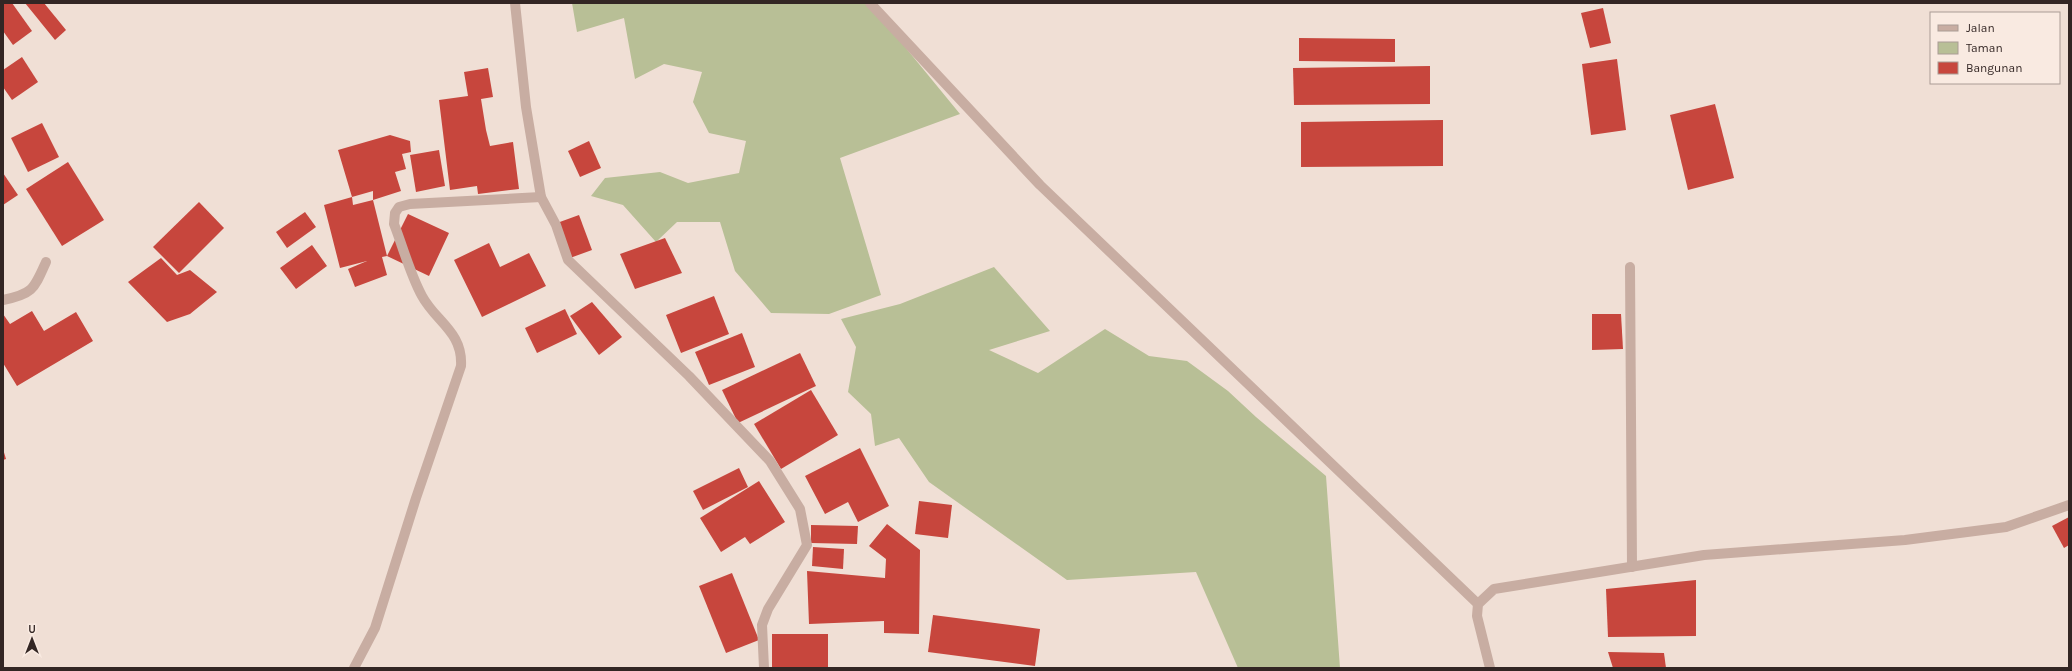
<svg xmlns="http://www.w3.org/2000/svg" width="2072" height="671" viewBox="0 0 2072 671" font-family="Karla,sans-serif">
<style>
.green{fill:#b8bf96}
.building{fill:#c7463d}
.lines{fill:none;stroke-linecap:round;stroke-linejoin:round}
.minor{stroke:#c8ada2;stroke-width:10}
</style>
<rect width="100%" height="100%" fill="#f0dfd5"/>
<g class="green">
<path d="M572,3H869L960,114L840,158L881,295L829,314L771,313L735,271L720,222H677L656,242L623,205L591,196L605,178L660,172L688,183L739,173L746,141L709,133L693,102L702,72L664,64L635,79L624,18L577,32Z"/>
<path d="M994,267L1050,331L989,350L1038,373L1105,329L1149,356L1187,361L1228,391L1256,417L1326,476L1340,668H1238L1196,572L1067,580L929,482L899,438L875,446L871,414L848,392L856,347L841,319L900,304Z"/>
</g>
<g class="building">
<path d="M3,3H12L32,31L13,45L3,31Z"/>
<path d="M25,3H44L66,30L55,40Z"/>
<path d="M1603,8L1611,43L1590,48L1581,13Z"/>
<path d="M1299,38L1395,39V62L1299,61Z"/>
<path d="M22,57L38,82L12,100L3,87V70Z"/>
<path d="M1617,59L1626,130L1591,135L1582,64Z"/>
<path d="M1430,66V104L1294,105L1293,68Z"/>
<path d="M488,68L493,97L481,99L486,130L490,146L513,142L519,189L478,194L477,186L450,190L439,100L468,96L464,72Z"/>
<path d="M1715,104L1734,178L1688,190L1670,115Z"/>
<path d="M1443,120V166L1301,167V122Z"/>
<path d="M42,123L59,157L28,172L11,138Z"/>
<path d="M390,135L410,141L411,152L402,154L406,169L395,172L401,191L373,200V191L352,197L338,150Z"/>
<path d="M589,141L601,168L580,177L568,151Z"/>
<path d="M439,150L445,186L416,192L410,155Z"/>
<path d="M68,162L104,220L62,246L26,189Z"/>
<path d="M3,173L18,195L3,205Z"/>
<path d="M352,197L353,205L373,200L387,256L408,214L449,233L429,276L387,256L382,257L387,275L355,287L348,269L367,261L340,268L324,205Z"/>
<path d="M199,202L224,228L179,273L153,247Z"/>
<path d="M305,212L316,227L287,248L276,232Z"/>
<path d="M579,215L592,250L570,258L557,223Z"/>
<path d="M665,238L682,273L635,289L620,254Z"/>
<path d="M489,243L500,267L529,253L546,286L482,317L454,260Z"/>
<path d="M312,245L327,266L296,289L280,268Z"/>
<path d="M161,258L177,275L190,270L217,292L190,314L167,322L128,282Z"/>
<path d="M714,296L729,334L681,353L666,315Z"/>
<path d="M592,302L622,337L599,355L570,316Z"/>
<path d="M565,309L577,334L537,353L525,328Z"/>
<path d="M32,311L44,331L76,312L93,341L17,386L3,363V314L10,324Z"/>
<path d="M1592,314H1621L1623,349L1592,350Z"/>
<path d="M742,333L755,367L709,385L695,352Z"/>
<path d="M800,353L816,386L738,423L722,390Z"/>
<path d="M811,390L838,435L781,469L754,424Z"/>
<path d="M860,448L889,506L858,522L848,502L825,514L805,476Z"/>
<path d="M3,449L6,459L3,460Z"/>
<path d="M739,468L748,487L703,510L693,491Z"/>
<path d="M759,481L785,522L750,544L745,537L721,552L700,518Z"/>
<path d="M919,501L952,505L948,538L915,534Z"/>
<path d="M2069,517V545L2064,548L2052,526Z"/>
<path d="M887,524L920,550L919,634L884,633V621L809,624L807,571L885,578L886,559L869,546Z"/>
<path d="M811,525L858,526L857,544L811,543Z"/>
<path d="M813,547L844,549L843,569L812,566Z"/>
<path d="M732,573L759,640L726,653L699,586Z"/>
<path d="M1696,580V636L1608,637L1606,589Z"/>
<path d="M933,615L1040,629L1035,666L928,652Z"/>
<rect x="772" y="634" width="56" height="34"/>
<path d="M1608,652L1664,653L1666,668H1613Z"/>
</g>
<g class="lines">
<g class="minor">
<path d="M515,3L526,107L541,197L556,225L568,260L689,376L770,461L800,509L807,545L768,609L762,625L764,668"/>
<path d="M870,3L1040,185L1478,604"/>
<path d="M1630,267L1632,567"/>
<path d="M3,300C33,294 34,289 46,262"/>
<path d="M354,668L375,628L416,498L461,366C463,332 436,322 422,296C410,274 403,247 394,224L395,213L399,207L410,204L541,197"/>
<path d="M1490,668L1477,616L1478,604L1494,589L1704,555L1905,540L2006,527L2069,505"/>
</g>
</g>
<rect width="2072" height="671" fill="none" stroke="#332624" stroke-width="8"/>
<rect x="1930" y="12" width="130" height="72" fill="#f9eae1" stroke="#aa9c95"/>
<rect x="1938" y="25" width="20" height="6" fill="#c8ada2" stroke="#aa9c95"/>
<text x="1966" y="32" font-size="12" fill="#332624">Jalan</text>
<rect x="1938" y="42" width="20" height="12" fill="#b8bf96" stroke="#aa9c95"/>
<text x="1966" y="52" font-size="12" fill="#332624">Taman</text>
<rect x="1938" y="62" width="20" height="12" fill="#c7463d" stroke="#aa9c95"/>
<text x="1966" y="72" font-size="12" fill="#332624">Bangunan</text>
<g transform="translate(32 639)" stroke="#f9eae1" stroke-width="3" paint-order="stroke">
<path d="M0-3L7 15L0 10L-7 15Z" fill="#332624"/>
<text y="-6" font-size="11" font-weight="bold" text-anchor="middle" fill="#332624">U</text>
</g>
</svg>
